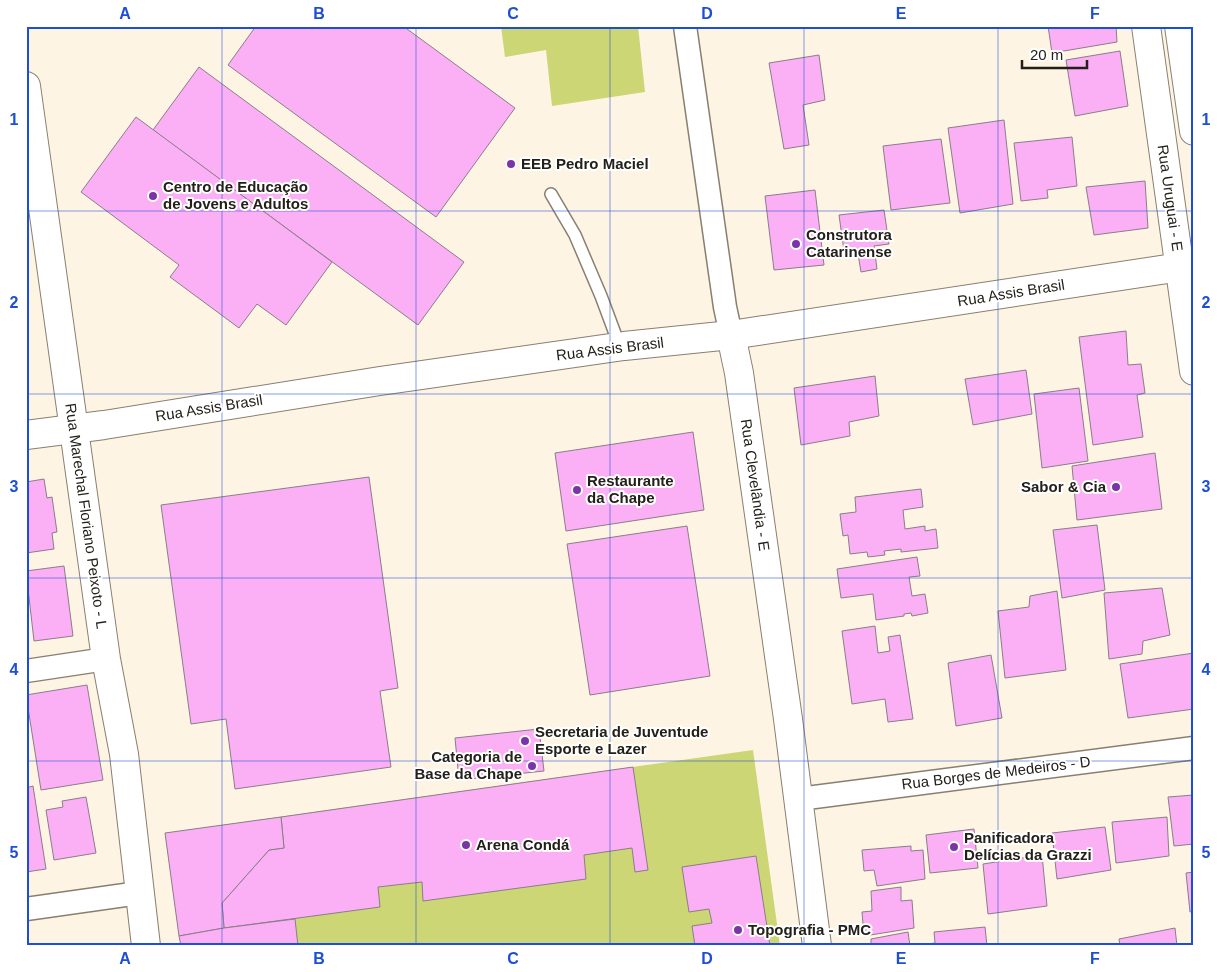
<svg xmlns="http://www.w3.org/2000/svg" width="1220" height="972" viewBox="0 0 1220 972" font-family="Arial,sans-serif">
<style>
.green{fill:#ccd674}
.building{fill:#fbb0f5;stroke:#8a7d89}
.lines{fill:none;stroke-linecap:round;stroke-linejoin:round}
.service-casing{stroke:#887f71;stroke-width:14}
.minor-casing{stroke:#887f71;stroke-width:25}
.tertiary-casing{stroke:#887f71;stroke-width:30}
.primary-casing{stroke:#887f71;stroke-width:30}
.service{stroke:#fff;stroke-width:11}
.minor{stroke:#fff;stroke-width:22}
.tertiary{stroke:#fff;stroke-width:28}
.primary{stroke:#fff;stroke-width:28}
.grid{fill:none;stroke:#1d4ed8;stroke-width:1;stroke-opacity:0.55}
.poi-dot{fill:#7a34a7;stroke:#fff;stroke-width:2}
.labels{text-anchor:middle;stroke-width:4;stroke-linejoin:round;paint-order:stroke}
.poi-label{font-size:15px;font-weight:bold;fill:#23201a;stroke:#fff;text-anchor:start}
.street-label{font-size:15px;fill:#23201a;stroke:#fff}
.neatline{fill:none;stroke:#1d4ed8;stroke-width:2}
.grid-label{font-size:16px;text-anchor:middle;font-weight:bold;fill:#1d4ed8}
</style>
<rect width="100%" height="100%" fill="#fef4e4"/>
<g class="green">
<path d="M501,26H638L645,92L552,106L546,50L505,57Z"/>
<path d="M753,750L780,946H181L165,833Z"/>
</g>
<g class="building">
<path d="M256,26H403L515,108L436,217L228,65Z"/>
<path d="M1048,26H1116L1117,42L1052,53Z"/>
<path d="M1120,51L1128,106L1075,116L1066,60Z"/>
<path d="M819,55L825,100L803,105L809,145L784,149L769,63Z"/>
<path d="M199,67L464,262L418,325L153,130Z"/>
<path d="M136,117L332,262L286,325L257,304L239,328L170,277L179,265L81,192Z"/>
<path d="M1004,120L1013,204L960,213L948,128Z"/>
<path d="M1072,137L1077,186L1047,190L1048,198L1021,201L1014,143Z"/>
<path d="M941,139L950,203L891,210L883,146Z"/>
<path d="M1145,181L1148,228L1094,235L1086,187Z"/>
<path d="M815,190L824,265L774,270L765,196Z"/>
<path d="M884,210L889,244L874,246L877,269L861,272L857,248L844,251L839,215Z"/>
<path d="M1126,331L1128,365L1141,364L1145,393L1137,395L1143,437L1093,445L1079,337Z"/>
<path d="M1026,370L1032,414L973,425L965,379Z"/>
<path d="M875,376L879,416L849,422L850,436L801,445L794,388Z"/>
<path d="M1079,388L1088,461L1042,468L1034,394Z"/>
<path d="M693,432L704,510L566,531L555,453Z"/>
<path d="M1155,453L1162,509L1077,520L1072,466Z"/>
<path d="M369,477L398,688L380,691L391,767L235,789L226,719L191,724L161,505Z"/>
<path d="M44,479L47,498L52,497L57,532L52,533L54,549L26,553V482Z"/>
<path d="M921,489L923,507L903,510L905,529L925,526V531L936,529L938,548L901,552V549L884,551L885,555L868,557L867,552L850,554L848,535L843,536L840,514L856,512L855,497Z"/>
<path d="M1097,525L1105,590L1062,598L1053,530Z"/>
<path d="M687,526L710,676L590,695L567,544Z"/>
<path d="M917,557L920,576L909,577L912,596L925,594L928,613L912,616L911,613L904,614V616L876,620L873,594L841,598L837,569Z"/>
<path d="M64,566L73,636L34,641L26,571Z"/>
<path d="M1162,588L1170,635L1143,641L1142,654L1109,659L1104,593Z"/>
<path d="M1057,591L1066,670L1005,678L998,611L1029,607L1030,596Z"/>
<path d="M875,626L878,653L890,651L888,637L900,635L913,719L888,722L885,699L852,704L842,631Z"/>
<path d="M1194,653V709L1128,718L1120,664Z"/>
<path d="M991,655L1002,718L956,726L948,663Z"/>
<path d="M87,685L103,780L41,790L26,695Z"/>
<path d="M539,729L544,771L459,780L455,738Z"/>
<path d="M633,767L648,870L635,872L632,848L584,855L586,879L423,901L422,882L378,887L380,907L224,928L222,903L269,850L284,848L281,817Z"/>
<path d="M33,786L46,869L26,872V788Z"/>
<path d="M1194,795V844L1174,846L1168,797Z"/>
<path d="M86,797L96,853L54,860L46,810L63,807L62,801Z"/>
<path d="M281,817L284,848L269,850L222,903L224,928L179,936L165,833Z"/>
<path d="M1167,817L1169,856L1116,863L1112,822Z"/>
<path d="M1105,827L1111,870L1057,879L1052,833Z"/>
<path d="M974,829L978,868L930,873L926,835Z"/>
<path d="M911,846V851L923,850L925,879L877,886L874,870L864,871L862,850Z"/>
<path d="M1042,855L1047,906L988,914L983,864Z"/>
<path d="M756,856L770,946H695L692,926L712,923L709,909L689,912L682,867Z"/>
<path d="M1194,872V911L1190,912L1186,873Z"/>
<path d="M901,887V901L912,900L914,928L864,936L862,912L872,911L871,891Z"/>
<path d="M295,919L298,946H181L179,936L224,928Z"/>
<path d="M985,927L987,946H871V939L908,932L910,946L935,943L934,932Z"/>
<path d="M1175,928L1177,946H1120L1119,939Z"/>
</g>
<g class="lines">
<defs>
<path id="service" d="M551,194L575,235L601,296L620,347"/>
<g id="minor">
<path d="M685,26L725,307L731,335"/>
<path d="M26,671L106,659"/>
<path d="M799,799L1194,748"/>
<path d="M26,909L139,893"/>
</g>
<g id="tertiary">
<path d="M26,86L106,659L124,754L146,946"/>
<path d="M731,335L739,373L788,719L817,946"/>
<path d="M26,435L104,425L380,381L624,346L731,335L1194,265"/>
</g>
<g id="primary">
<path d="M1146,26L1194,371"/>
<path d="M1179,26L1194,131"/>
</g>
</defs>
<use href="#service" class="service-casing"/>
<use href="#minor" class="minor-casing"/>
<use href="#tertiary" class="tertiary-casing"/>
<use href="#primary" class="primary-casing"/>
<use href="#service" class="service"/>
<use href="#minor" class="minor"/>
<use href="#tertiary" class="tertiary"/>
<use href="#primary" class="primary"/>
</g>
<path class="grid" d="M222,26V946M416,26V946M610,26V946M804,26V946M998,26V946M26,211H1194M26,394H1194M26,578H1194M26,761H1194"/>
<g class="poi-dot">
<circle cx="511" cy="164" r="5"/>
<circle cx="153" cy="196" r="5"/>
<circle cx="796" cy="244" r="5"/>
<circle cx="1116" cy="487" r="5"/>
<circle cx="577" cy="490" r="5"/>
<circle cx="525" cy="741" r="5"/>
<circle cx="532" cy="766" r="5"/>
<circle cx="466" cy="845" r="5"/>
<circle cx="954" cy="847" r="5"/>
<circle cx="738" cy="930" r="5"/>
</g>
<g class="labels">
<g class="poi-label">
<text x="521" y="169">EEB Pedro Maciel</text>
<text x="163" y="192">Centro de Educação<tspan x="163" dy="17">de Jovens e Adultos</tspan></text>
<text x="806" y="240">Construtora<tspan x="806" dy="17">Catarinense</tspan></text>
<text x="587" y="486">Restaurante<tspan x="587" dy="17">da Chape</tspan></text>
<text x="1106" y="492" text-anchor="end">Sabor &amp; Cia</text>
<text x="535" y="737">Secretaria de Juventude<tspan x="535" dy="17">Esporte e Lazer</tspan></text>
<text x="522" y="762" text-anchor="end">Categoria de<tspan x="522" dy="17">Base da Chape</tspan></text>
<text x="964" y="843">Panificadora<tspan x="964" dy="17">Delícias da Grazzi</tspan></text>
<text x="476" y="850">Arena Condá</text>
<text x="748" y="935">Topografia - PMC</text>
</g>
<g class="street-label">
<text transform="translate(1170 198) rotate(82)" y="5">Rua Uruguai - E</text>
<text transform="translate(1011 293) rotate(-9)" y="5">Rua Assis Brasil</text>
<text transform="translate(610 349) rotate(-7)" y="5">Rua Assis Brasil</text>
<text transform="translate(209 408) rotate(-9)" y="5">Rua Assis Brasil</text>
<text transform="translate(755 485) rotate(82)" y="5">Rua Clevelândia - E</text>
<text transform="translate(86 516) rotate(82)" y="5">Rua Marechal Floriano Peixoto - L</text>
<text transform="translate(996 773) rotate(-7)" y="5">Rua Borges de Medeiros - D</text>
</g>
</g>
<rect width="1220" height="972" fill="none" stroke="#ffffff" stroke-width="55"/>
<path d="M1022 60v8h65v-8" fill="none" stroke="#23201a" stroke-width="2.5"/>
<text x="1030" y="60" font-size="15" fill="#23201a" stroke="#ffffff" stroke-width="4" paint-order="stroke">20 m</text>
<rect x="28" y="28" width="1164" height="916" class="neatline"/>
<g class="grid-label">
<text x="125" y="19">A</text>
<text x="319" y="19">B</text>
<text x="513" y="19">C</text>
<text x="707" y="19">D</text>
<text x="901" y="19">E</text>
<text x="1095" y="19">F</text>
<text x="14" y="125">1</text>
<text x="1206" y="125">1</text>
<text x="14" y="308">2</text>
<text x="1206" y="308">2</text>
<text x="14" y="492">3</text>
<text x="1206" y="492">3</text>
<text x="14" y="675">4</text>
<text x="1206" y="675">4</text>
<text x="14" y="858">5</text>
<text x="1206" y="858">5</text>
<text x="125" y="964">A</text>
<text x="319" y="964">B</text>
<text x="513" y="964">C</text>
<text x="707" y="964">D</text>
<text x="901" y="964">E</text>
<text x="1095" y="964">F</text>
</g>
</svg>
